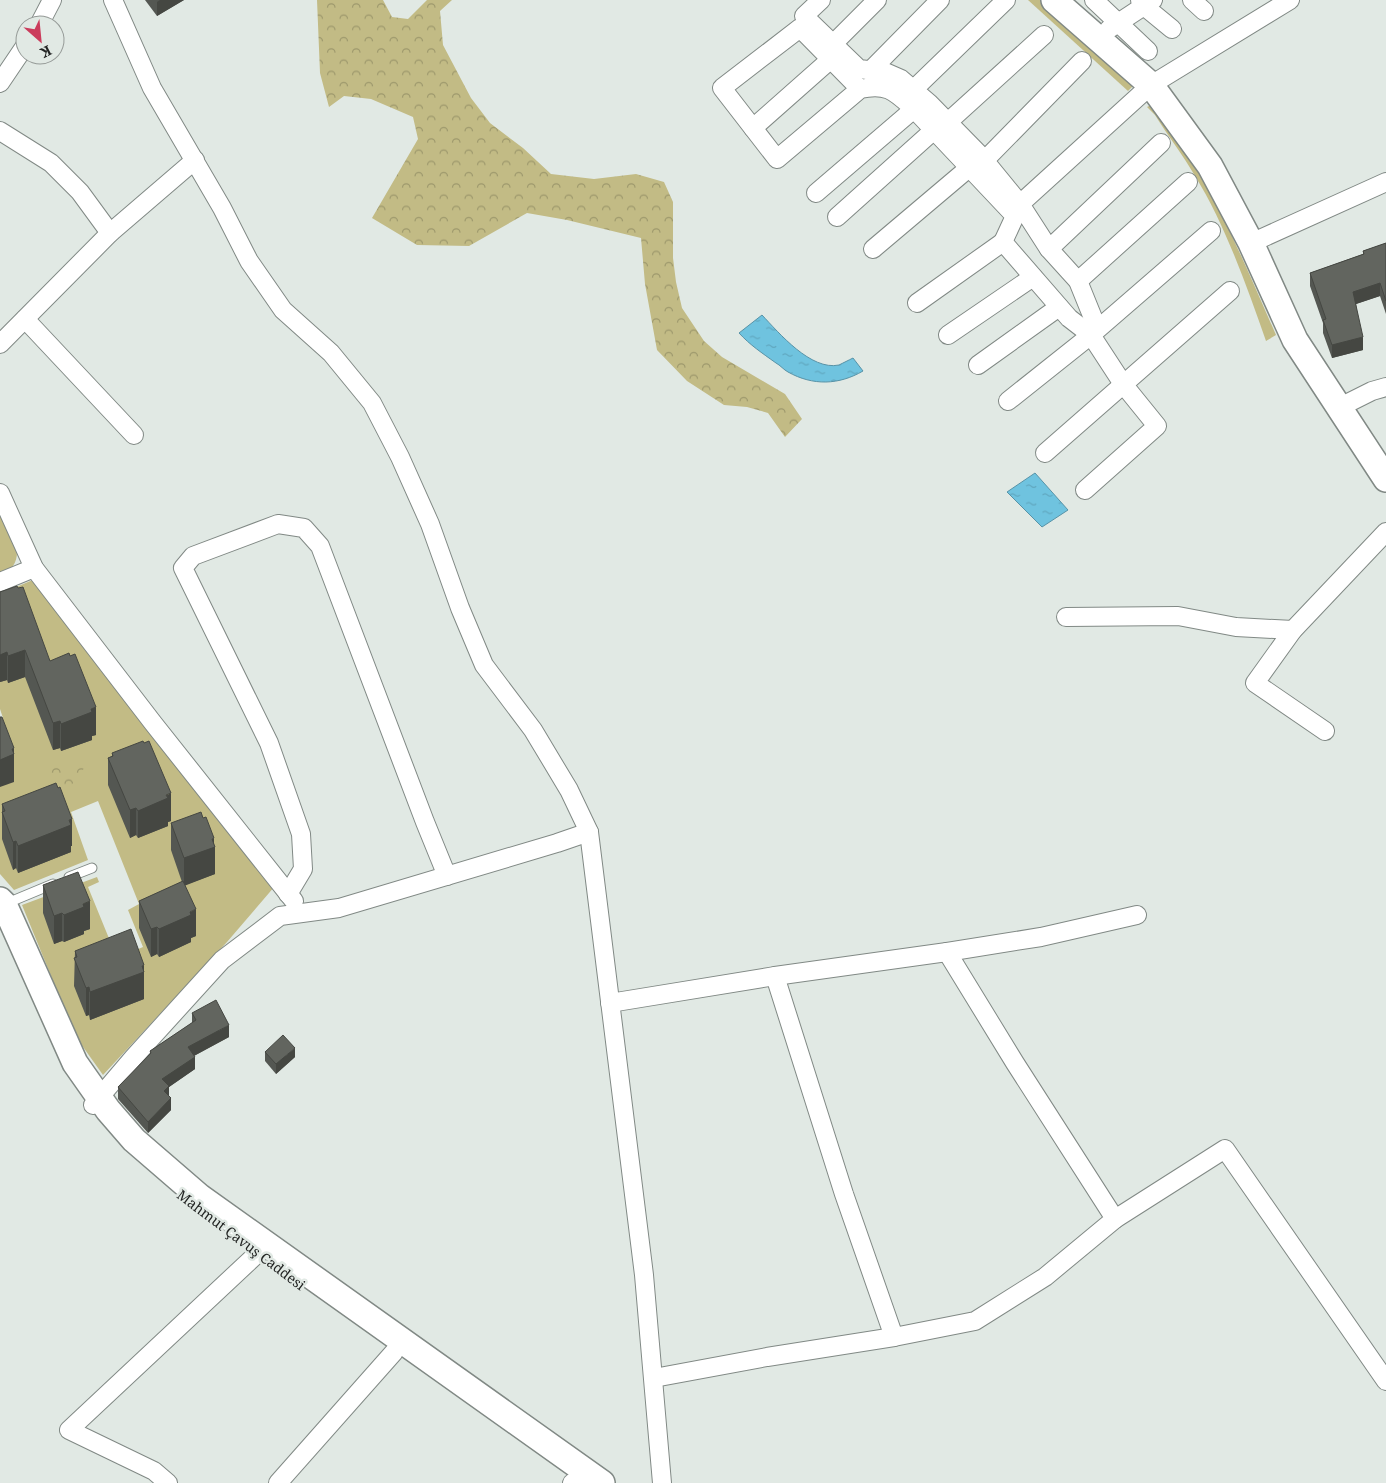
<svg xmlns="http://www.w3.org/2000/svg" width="1386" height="1483" viewBox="0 0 1386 1483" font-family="'Noto Serif',serif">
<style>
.grass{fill:#c2bb85}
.forest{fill:url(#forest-crowns)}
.water{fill:url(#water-ripples);stroke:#5893a7}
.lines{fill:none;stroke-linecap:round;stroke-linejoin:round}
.lane-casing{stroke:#818985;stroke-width:11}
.street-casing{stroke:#818985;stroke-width:20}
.secondary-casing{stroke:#818985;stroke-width:28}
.lane{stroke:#fff;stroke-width:9}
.street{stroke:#fff;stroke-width:18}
.secondary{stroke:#fff;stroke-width:25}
.wall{fill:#545752}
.shaded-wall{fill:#454742}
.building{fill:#62655f;stroke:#454742}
.labels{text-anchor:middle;stroke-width:5;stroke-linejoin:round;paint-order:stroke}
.street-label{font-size:14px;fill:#222423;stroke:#e1e9e4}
</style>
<defs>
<pattern id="forest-crowns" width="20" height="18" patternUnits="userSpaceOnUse" patternTransform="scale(1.25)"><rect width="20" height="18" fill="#c2bb85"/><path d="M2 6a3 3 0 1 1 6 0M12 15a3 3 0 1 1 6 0" fill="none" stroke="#9d986c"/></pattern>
<pattern id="water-ripples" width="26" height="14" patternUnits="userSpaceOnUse" patternTransform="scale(1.25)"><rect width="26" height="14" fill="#6fc3df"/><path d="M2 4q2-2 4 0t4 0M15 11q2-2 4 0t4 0" fill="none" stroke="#60a7bf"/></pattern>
</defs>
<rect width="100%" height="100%" fill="#e1e9e4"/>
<g class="grass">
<path d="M1028,0H1040L1133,86L1128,91Z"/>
<path d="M1151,105C1208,171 1241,256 1276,335L1266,341C1247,287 1225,224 1195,176C1183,155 1168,136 1155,115L1147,107Z"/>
<path d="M0,509C7,524 25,549 13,566C10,570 4,572 0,575Z"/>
<path d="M35,579L275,886L227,942L103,1075L76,1037L22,905L97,877L99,882L88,887L117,958L143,947L128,910L139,904L98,801L71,812L88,860L14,890L0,874V720L3,718L0,709V594Z"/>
</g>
<g class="forest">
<path d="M317,0H383L392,17L408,19L427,0H452L440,11L443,45L471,98L490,123L523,148L551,174L594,179L636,174L664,182L673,202V258L676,282L682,308L704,341L722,357L785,394L802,419L785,437L768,413L747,407L724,405L687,381L657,350L645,284L641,238L567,220L527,213L469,246L417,245L372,218L418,139L413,117L371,99L344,96L329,107L320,73Z"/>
<path d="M68,761L85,767L68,790L67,801L48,770Z"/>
</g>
<g class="water">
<path d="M762,315C779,333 811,371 839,365C843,363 849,360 853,358L863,371C839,385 813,386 788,372C784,370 780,365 776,363C762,353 750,345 739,333Z"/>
<path d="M1035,473L1068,510L1042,527L1007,492Z"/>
</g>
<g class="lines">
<defs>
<g id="lane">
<path d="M69,877L92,868"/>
<path d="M5,904L53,884"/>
</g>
<g id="street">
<path d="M113,0L152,88L222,208L249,261L283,310L331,353L372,403L400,457L430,524L460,608L484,665L533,730L569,790L589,832L644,1275L662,1483"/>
<path d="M821,0L804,16L859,69L885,72L901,79L929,103L980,155L1020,204L1049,249L1078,281L1093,318L1091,335"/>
<path d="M1094,0L1148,51"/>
<path d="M1140,0L1144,6L1172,29"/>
<path d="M1192,0L1204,11"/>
<path d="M39,25L52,0"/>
<path d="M1109,29L1153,0"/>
<path d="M833,44L877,0"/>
<path d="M870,71L940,0"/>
<path d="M0,83L25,46"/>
<path d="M860,89L777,159L722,88L800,28L860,89C888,83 895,92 914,109L1015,216L1003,242L1069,318L1091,335L1123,384L1157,426L1085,490"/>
<path d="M913,90L1006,0"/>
<path d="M948,122L1044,35"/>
<path d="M753,128L831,59"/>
<path d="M0,131L51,163L80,192L110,233"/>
<path d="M984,161L1082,61"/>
<path d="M816,193L914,109"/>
<path d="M1020,204L1151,85L1290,0"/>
<path d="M837,217L934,130"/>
<path d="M1251,243L1386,182"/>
<path d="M873,249L970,167"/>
<path d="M1049,249L1161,143"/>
<path d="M1078,281L1188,182"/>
<path d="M917,303L1003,242"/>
<path d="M25,319L134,435"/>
<path d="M948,335L1033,277"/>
<path d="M0,344L110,233L195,160"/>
<path d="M978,365L1059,307"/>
<path d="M1008,401L1091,335L1211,231"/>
<path d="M1340,407L1372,391L1386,387"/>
<path d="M1045,453L1230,291"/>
<path d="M0,493L34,568L153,723L294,901"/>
<path d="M0,582L34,568"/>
<path d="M1066,617L1178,616L1236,627L1293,630"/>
<path d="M1325,731L1255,683L1293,630L1386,532"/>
<path d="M288,894L303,869L301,834L269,743L183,568L193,556L278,524L304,528L320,546L425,822L447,876"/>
<path d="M775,976L844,1194L894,1337"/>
<path d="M610,1003L775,976L947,952L1041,937L1137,915"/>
<path d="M93,1105L133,1058L222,960L280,916L339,908L557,843L589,832"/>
<path d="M1115,1219L1225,1149L1386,1381"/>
<path d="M654,1378L767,1357L894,1337L975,1321L1045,1277L1115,1219L1015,1063L947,952"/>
<path d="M168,1483L154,1471L69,1430L258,1253"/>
<path d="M278,1483L394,1352"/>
<path d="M572,1483L575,1481"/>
</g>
<g id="secondary">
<path d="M1054,0L1151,85L1210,166L1251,243L1295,340L1386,479"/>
<path d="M0,900L4,904L75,1063L108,1110L134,1140L200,1197L602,1483"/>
</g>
</defs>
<use href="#lane" class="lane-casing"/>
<use href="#street" class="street-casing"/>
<use href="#secondary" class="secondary-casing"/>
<use href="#lane" class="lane"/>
<use href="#street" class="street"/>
<use href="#secondary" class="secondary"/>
</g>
<g class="wall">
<path d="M145,0H184L157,16Z"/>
<path d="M1386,243V314L1380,296L1356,304L1363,350L1332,358L1323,333V323L1310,286V273L1363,254V251Z"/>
<path d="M0,592L50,661L96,735L92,736V740L61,751L60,748L53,750L25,677L8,683L7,680L0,682Z"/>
<path d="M112,753L171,821L168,822V826L138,838L136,835L130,838L108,785V758L112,756Z"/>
<path d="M2,804L72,846H71V852L18,873L16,868L13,870L2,839Z"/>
<path d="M171,823L214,844L215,874L185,885L196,936L191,938V942L159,957L157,954L151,957L139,928V901L182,882L171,850Z"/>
<path d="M43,885L90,929L84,931V934L64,942L62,941L54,944L43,913Z"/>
<path d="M75,951L144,992V999L90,1020L89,1015L86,1016L74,986Z"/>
<path d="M192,1013L229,1037L194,1056L195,1069L169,1087V1096L171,1110L148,1133L118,1099V1087L150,1055V1051L192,1023Z"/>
<path d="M265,1052L295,1057L276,1074L265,1061Z"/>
</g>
<g class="shaded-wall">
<path d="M160,0H184L157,16V2Z"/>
<path d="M1380,283V296L1353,305V292Z"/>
<path d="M1363,337V350L1332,358V345Z"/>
<path d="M25,650V677L8,683V656Z"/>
<path d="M7,652V680L0,682V655Z"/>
<path d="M96,707V735L92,736V740L61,751V724L91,709Z"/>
<path d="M60,721V748L53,750V723Z"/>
<path d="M14,748V782L0,787V760L12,749Z"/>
<path d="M171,793V821L168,822V826L138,838V811Z"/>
<path d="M136,808V835L130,838V810Z"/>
<path d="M72,819V846H71V852L18,873V846Z"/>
<path d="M214,838V847H215V874L184,886V858Z"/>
<path d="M16,841V868L13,870V842Z"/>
<path d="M90,901V929L84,931V934L64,942V915L83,904Z"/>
<path d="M196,909V936L191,938V942L159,957V929Z"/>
<path d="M62,913V941L54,944V916Z"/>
<path d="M157,927V954L151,957V929Z"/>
<path d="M144,965V999L90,1020V992Z"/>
<path d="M89,987V1015L86,1016V988Z"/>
<path d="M229,1025V1037L188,1059V1047Z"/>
<path d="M295,1048V1057L276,1074V1064Z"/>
<path d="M195,1057V1069L169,1087V1098L164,1103L162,1079Z"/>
<path d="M171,1098V1110L148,1133V1122Z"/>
</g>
<g class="building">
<path d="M1386,243V301L1380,283L1353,292L1363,337L1332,345L1323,320L1326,319L1310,273L1364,254L1363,251Z"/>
<path d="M17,586L18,588L23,587L50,661L69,653L70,656L75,654L96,707L91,709L92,712L61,724L60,721L53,723L25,650L8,656L7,652L0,655V592Z"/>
<path d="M0,717H2L14,748L12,749L14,754L0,760Z"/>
<path d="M143,741L144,743L149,741L171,793L166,795L168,798L138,811L136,808L130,810L108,758L113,756L112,753Z"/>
<path d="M56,783L58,788L60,787L72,819L69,820L71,825L18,846L16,841L13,842L2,812L5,811L2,804Z"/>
<path d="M201,812L203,818L206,817L214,838L212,839L215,847L184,858L171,823Z"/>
<path d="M78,872L90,901L83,904L84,907L64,915L62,913L54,916L43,885Z"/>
<path d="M183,881L196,909L190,912L191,915L159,929L157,927L151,929L139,901Z"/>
<path d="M131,929L144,965L142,966L144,972L90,992L89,987L86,988L74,958L77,957L75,951Z"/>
<path d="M216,1000L229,1025L188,1047L195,1057L162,1079L169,1086L164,1091L171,1098L148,1122L118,1087L151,1053L150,1051L196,1020L192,1013Z"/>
<path d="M283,1035L295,1048L276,1064L265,1052Z"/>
</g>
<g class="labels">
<g class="street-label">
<text transform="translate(241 1240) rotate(37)" y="5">Mahmut Çavuş Caddesi</text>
</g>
</g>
<g transform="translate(40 40) rotate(153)"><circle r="24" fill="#e1e9e4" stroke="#959a97"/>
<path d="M0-4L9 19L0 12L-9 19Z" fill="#cb3c5c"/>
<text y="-8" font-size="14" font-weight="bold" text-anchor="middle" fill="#222423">K</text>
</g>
</svg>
